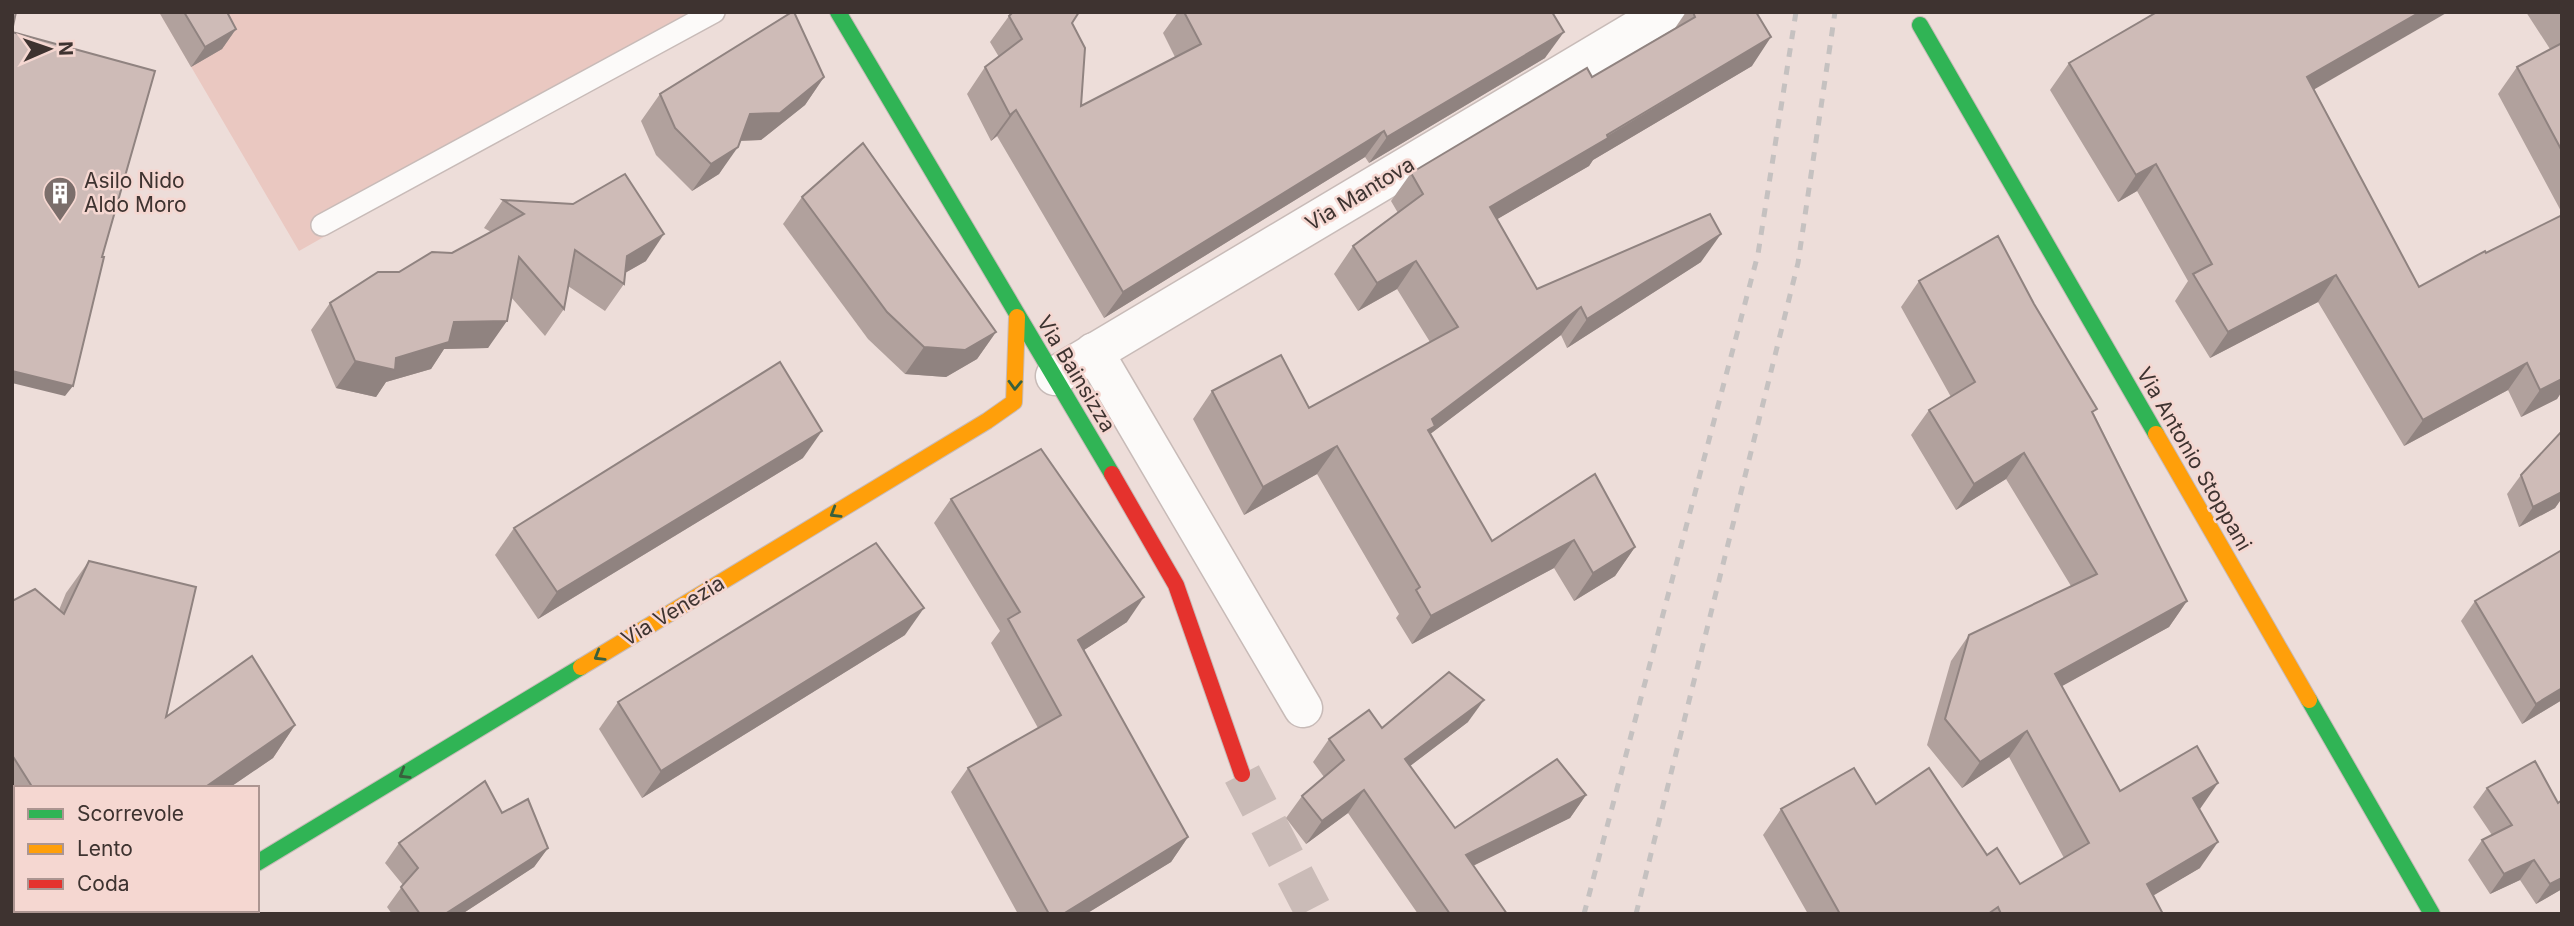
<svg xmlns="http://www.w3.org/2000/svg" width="2574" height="926" viewBox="0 0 2574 926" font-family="Inter,sans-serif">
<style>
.green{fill:#eac8c1}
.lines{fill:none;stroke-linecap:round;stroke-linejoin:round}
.secondary-tunnel{stroke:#cabbb7;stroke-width:38;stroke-dasharray:38 19;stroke-linecap:butt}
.lane-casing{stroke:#c8bbb8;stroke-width:24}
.street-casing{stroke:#c8bbb8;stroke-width:41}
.fast-casing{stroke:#c8bbb8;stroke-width:18}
.slow-casing{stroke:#c8bbb8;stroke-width:18}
.jam-casing{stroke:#c8bbb8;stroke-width:18}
.lane{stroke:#fcfaf9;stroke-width:21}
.street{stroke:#fcfaf9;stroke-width:38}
.fast{stroke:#30b455;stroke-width:16}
.slow{stroke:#ff9f0a;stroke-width:16}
.jam{stroke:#e5322d;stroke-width:16}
.rail{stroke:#c5c1c0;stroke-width:5;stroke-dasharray:9 9;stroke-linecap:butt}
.wall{fill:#b1a19d}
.shaded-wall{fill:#908380}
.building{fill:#cebbb7;stroke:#908380;stroke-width:2}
.oneway{stroke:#39603d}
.labels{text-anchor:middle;stroke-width:5;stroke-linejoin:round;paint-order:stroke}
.poi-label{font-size:21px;fill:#3e3330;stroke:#f5d7d1;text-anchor:start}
.street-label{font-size:21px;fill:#3e3330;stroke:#f5d7d1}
</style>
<rect width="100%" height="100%" fill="#edddd9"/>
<path class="green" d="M159,12H720L299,251Z"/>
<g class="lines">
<path class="secondary-tunnel" d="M1242,774L1315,914"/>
<defs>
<path id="lane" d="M322,225L714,12"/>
<g id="street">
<path d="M1094,352L1303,708"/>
<path d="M1055,376L1666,12"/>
<path d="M173,914L179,910"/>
</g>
<g id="fast">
<path d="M838,12L1112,474"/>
<path d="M1920,25L2156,434"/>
<path d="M2309,700L2432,914"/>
<path d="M257,863L581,667"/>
</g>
<g id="slow">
<path d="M2156,434L2309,700"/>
<path d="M581,667L987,421L1014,402L1017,317"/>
</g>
<path id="jam" d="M1112,474L1176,585L1242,774"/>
</defs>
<use href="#lane" class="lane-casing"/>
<use href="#street" class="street-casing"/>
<use href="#fast" class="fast-casing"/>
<use href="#slow" class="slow-casing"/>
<use href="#jam" class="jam-casing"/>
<use href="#lane" class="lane"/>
<use href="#street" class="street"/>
<use href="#fast" class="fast"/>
<use href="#slow" class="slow"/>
<use href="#jam" class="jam"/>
<g class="rail">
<path d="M1584,914L1758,254L1796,12"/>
<path d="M1636,914L1798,263L1835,12"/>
</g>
</g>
<g class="wall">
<path d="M159,12H227L236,29L222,49L191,67Z"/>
<path d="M1178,12H1552L1545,58L1369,163L1365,157L1104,318L997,136L991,141L967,94L985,67L999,57L990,42L1009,16L1072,23L1081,106L1175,57L1163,33Z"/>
<path d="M1686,12H1756L1752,66L1593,160L1589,166L1497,219L1537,289L1701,262L1567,348L1561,335L1430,434L1492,541L1595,474L1635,547L1615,576L1574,601L1554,568L1412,644L1396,618L1399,614L1317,474L1244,515L1193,419L1212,391L1309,408L1430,342L1397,289L1358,311L1334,274L1353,246L1398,213L1391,201L1411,173L1592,77L1675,28Z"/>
<path d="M2526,12H2562V213L2498,94L2517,67L2550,49Z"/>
<path d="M2069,63L2314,89L2419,287L2562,215V395L2561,393L2557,399L2521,417L2508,390L2404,446L2318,302L2210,358L2175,301L2188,281L2137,191L2118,202L2050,90Z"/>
<path d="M824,77L805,105L761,140L740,141L719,174L692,191L656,155L641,121L660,94Z"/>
<path d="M802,197L996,332L977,359L946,377L905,374L868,339L783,224Z"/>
<path d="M503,200L646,261L625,273L624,284L605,311L568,286L564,309L545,336L511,297L488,348L444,349L431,369L386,382L376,397L336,388L311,330L330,303L399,272L452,253L491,232L484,228Z"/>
<path d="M1919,281L2094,414L2187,601L2169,627L2061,686L2120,791L2199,809L2200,868L2153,895L2163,914H1808L1763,835L1781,809L1876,804L1987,855L2020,884L2064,858L2009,757L1962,788L1927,745L1951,661L1969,635L2071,586L2006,479L1956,510L1911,435L1929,410L1951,397L1901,307Z"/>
<path d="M2562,431V498L2555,508L2519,527L2507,494L2521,475Z"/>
<path d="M803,458L538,619L495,555L514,528Z"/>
<path d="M951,499L1127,622L1084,650L1188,837L1171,862L1086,914H1018L951,792L968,768L1038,728L991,643L1000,631L934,523Z"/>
<path d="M2562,550V700L2522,724L2461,621L2475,601Z"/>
<path d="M89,561L166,717L295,725L273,758L229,788H16V840L12,839V601L59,610L66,593Z"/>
<path d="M905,635L642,798L599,729L618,702Z"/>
<path d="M1468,722L1410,766L1455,828L1586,795L1570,818L1473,866L1507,914H1418L1348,813L1306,844L1286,818L1302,796L1324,777L1313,762L1329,739L1382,728Z"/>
<path d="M2487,788L2558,803L2562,800V889L2536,904L2520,880L2490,894L2468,860L2482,840L2492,835L2473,807Z"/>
<path d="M502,813L548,848L534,867L462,914H392L387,907L403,885L385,863L399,843Z"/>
</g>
<g class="shaded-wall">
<path d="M2420,12H2448L2289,104L2307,77Z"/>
<path d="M236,29L222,49L191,67L205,47Z"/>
<path d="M1564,32L1545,58L1369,163L1387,137Z"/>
<path d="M1771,37L1752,66L1593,160L1589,166L1470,235L1490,207Z"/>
<path d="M824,77L805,105L761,140L731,141L750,114Z"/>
<path d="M1016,110L997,136L991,141L1010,115Z"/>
<path d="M1384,131L1365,157L1104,318L1123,292Z"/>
<path d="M738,147L719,174L692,191L711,164Z"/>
<path d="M2156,164L2137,191L2118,202L2136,175Z"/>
<path d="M664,234L646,261L616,278L627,256Z"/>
<path d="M1721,234L1701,262L1567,348L1587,319Z"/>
<path d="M1416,261L1397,289L1358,311L1377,283Z"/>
<path d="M2336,275L2318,302L2210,358L2228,332Z"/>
<path d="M1581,307L1561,335L1429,435L1415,454L1432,419Z"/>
<path d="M507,321L488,348L444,349L431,369L386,382L376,397L336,388L355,361L454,322Z"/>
<path d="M996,332L977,359L946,377L905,374L924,347Z"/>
<path d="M2527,363L2508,390L2404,446L2423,420Z"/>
<path d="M12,371L73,386L65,396L12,383Z"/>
<path d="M2562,379V391L2557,399L2521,417L2540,390Z"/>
<path d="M822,431L803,458L538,619L557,592Z"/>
<path d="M1337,446L1317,474L1244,515L1263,487Z"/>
<path d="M2024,453L2006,479L1956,510L1974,484Z"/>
<path d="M2562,492V498L2555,508L2519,527L2533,507Z"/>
<path d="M1574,540L1554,568L1412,644L1431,616Z"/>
<path d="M1635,547L1615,576L1574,601L1593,573Z"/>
<path d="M1144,597L1127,622L1061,665L1078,640Z"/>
<path d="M2187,601L2169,627L2037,700L2055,674Z"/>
<path d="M924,608L905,635L642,798L661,771Z"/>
<path d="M2562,688V700L2522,724L2536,704Z"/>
<path d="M1484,700L1468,722L1389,782L1405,759Z"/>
<path d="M295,725L273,758L229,788H204Z"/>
<path d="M2027,731L2009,757L1962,788L1980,762Z"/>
<path d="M2218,783L2200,809L2175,824L2193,798Z"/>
<path d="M1364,790L1348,813L1306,844L1322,821Z"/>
<path d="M1586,795L1570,818L1450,877L1466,855Z"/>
<path d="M16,821V840L12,839V826Z"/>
<path d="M1188,837L1171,862L1086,914H1063Z"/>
<path d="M2218,842L2200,868L2129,910L2147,884Z"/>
<path d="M548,848L534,867L462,914H445Z"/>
<path d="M2534,860L2520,880L2490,894L2504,874Z"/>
<path d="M2562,878V889L2536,904L2550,884Z"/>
</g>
<g class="building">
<path d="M12,12H16L12,31Z"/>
<path d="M184,12H227L236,29L205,47Z"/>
<path d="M792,12H794L824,77L780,113L750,114L738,147L711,164L675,128L660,94Z"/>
<path d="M1013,12H1079L1072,23L1085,48L1081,106L1201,44L1184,12H1552L1564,32L1387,137L1384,131L1123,292L1016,110L1010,115L985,67L1022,39L1009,16Z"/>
<path d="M1693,12H1756L1771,37L1607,135L1608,138L1490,207L1537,289L1710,214L1721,234L1587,319L1581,307L1432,419L1435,426L1428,430L1492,541L1595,474L1635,547L1593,573L1574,540L1431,616L1416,590L1420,587L1337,446L1263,487L1212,391L1281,355L1309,408L1458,327L1416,261L1377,283L1353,246L1423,194L1411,173L1587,68L1592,77L1695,17Z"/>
<path d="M2157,12H2420L2307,77L2419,287L2485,251L2486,253L2562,215V379L2540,390L2527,363L2423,420L2336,275L2228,332L2193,274L2212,264L2156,164L2136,175L2069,63Z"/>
<path d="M12,32L155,71L102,257H104L73,386L12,371Z"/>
<path d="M2562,43V151L2517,67Z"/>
<path d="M863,143L996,332L965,350L924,347L887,312L802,197Z"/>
<path d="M625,174L664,234L627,256L624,284L575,250L564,309L519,257L507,321L454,322L449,342L396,358L395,370L355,361L330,303L378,272H399L432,252L452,253L524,214L503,200L573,204Z"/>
<path d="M1998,236L2034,304L2097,409L2092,412L2187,601L2055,674L2120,791L2197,746L2218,783L2193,798L2218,842L2147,884L2163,914H2001L1998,907L1988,914H1840L1781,809L1854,768L1876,804L1929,768L1987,855L1997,848L2020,884L2089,843L2027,731L1980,762L1945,719L1969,635L2097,574L2024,453L1974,484L1929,410L1975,382L1919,281Z"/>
<path d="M780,362L822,431L557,592L514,528Z"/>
<path d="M2562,431V492L2533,507L2521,475Z"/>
<path d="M1041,449L1144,597L1078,640L1188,837L1063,914H1049L968,768L1061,715L1008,619L1020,612L951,499Z"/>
<path d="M876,543L924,608L661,771L618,702Z"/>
<path d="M2562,550V688L2536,704L2475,601Z"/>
<path d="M89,561L196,587L166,717L252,656L295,725L204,788H31V785L12,755V601L35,589L64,614Z"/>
<path d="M1449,672L1484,700L1405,759L1455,828L1557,759L1586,795L1466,855L1507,914H1450L1364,790L1322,821L1302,796L1344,760L1329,739L1369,710L1382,728Z"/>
<path d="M2535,761L2558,803L2562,800V878L2550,884L2534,860L2504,874L2482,840L2512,825L2487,788Z"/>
<path d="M485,781L502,813L528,799L548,848L445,914H420L401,887L418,868L399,843Z"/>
</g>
<defs><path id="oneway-chevron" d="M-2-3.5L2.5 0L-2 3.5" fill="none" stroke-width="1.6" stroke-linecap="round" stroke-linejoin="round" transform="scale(1.75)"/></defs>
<g class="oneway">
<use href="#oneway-chevron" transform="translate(1015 385) rotate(92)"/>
<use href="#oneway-chevron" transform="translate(835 513) rotate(149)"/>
<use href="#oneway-chevron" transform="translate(599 656) rotate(149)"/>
<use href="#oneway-chevron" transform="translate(404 774) rotate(149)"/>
</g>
<defs>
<symbol id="building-pin" viewBox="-11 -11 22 30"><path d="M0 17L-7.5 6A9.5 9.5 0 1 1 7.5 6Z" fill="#7b6e6b" stroke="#f5d7d1"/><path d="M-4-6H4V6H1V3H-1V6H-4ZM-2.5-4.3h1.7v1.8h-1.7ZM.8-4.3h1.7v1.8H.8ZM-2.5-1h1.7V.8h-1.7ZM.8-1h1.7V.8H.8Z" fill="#fff"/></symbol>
</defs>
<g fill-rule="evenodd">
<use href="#building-pin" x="41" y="174" width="38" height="52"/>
</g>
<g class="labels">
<g class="poi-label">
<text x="84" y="188">Asilo Nido<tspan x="84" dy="24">Aldo Moro</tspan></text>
</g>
<g class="street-label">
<text transform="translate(1360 194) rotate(-31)" y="7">Via Mantova</text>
<text transform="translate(1076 374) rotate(59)" y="7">Via Bainsizza</text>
<text transform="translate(2194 459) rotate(60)" y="7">Via Antonio Stoppani</text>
<text transform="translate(673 611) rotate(-31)" y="7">Via Venezia</text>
</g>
</g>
<rect width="2574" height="926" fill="none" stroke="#3e3330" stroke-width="28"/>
<rect x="14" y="786" width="245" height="126" fill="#f5d7d1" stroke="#ac9591" stroke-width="2"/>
<rect x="28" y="809" width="35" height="10" fill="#30b455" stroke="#ac9591" stroke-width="2"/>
<text x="77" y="821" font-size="21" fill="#3e3330">Scorrevole</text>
<rect x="28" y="844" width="35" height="10" fill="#ff9f0a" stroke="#ac9591" stroke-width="2"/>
<text x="77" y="856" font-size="21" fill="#3e3330">Lento</text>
<rect x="28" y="879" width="35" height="10" fill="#e5322d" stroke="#ac9591" stroke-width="2"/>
<text x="77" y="891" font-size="21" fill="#3e3330">Coda</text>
<g transform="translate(49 49) rotate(88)" stroke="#f5d7d1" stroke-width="5" paint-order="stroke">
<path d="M0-5L12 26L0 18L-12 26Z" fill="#3e3330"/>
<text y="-10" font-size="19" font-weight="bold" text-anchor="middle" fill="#3e3330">N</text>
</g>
</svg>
